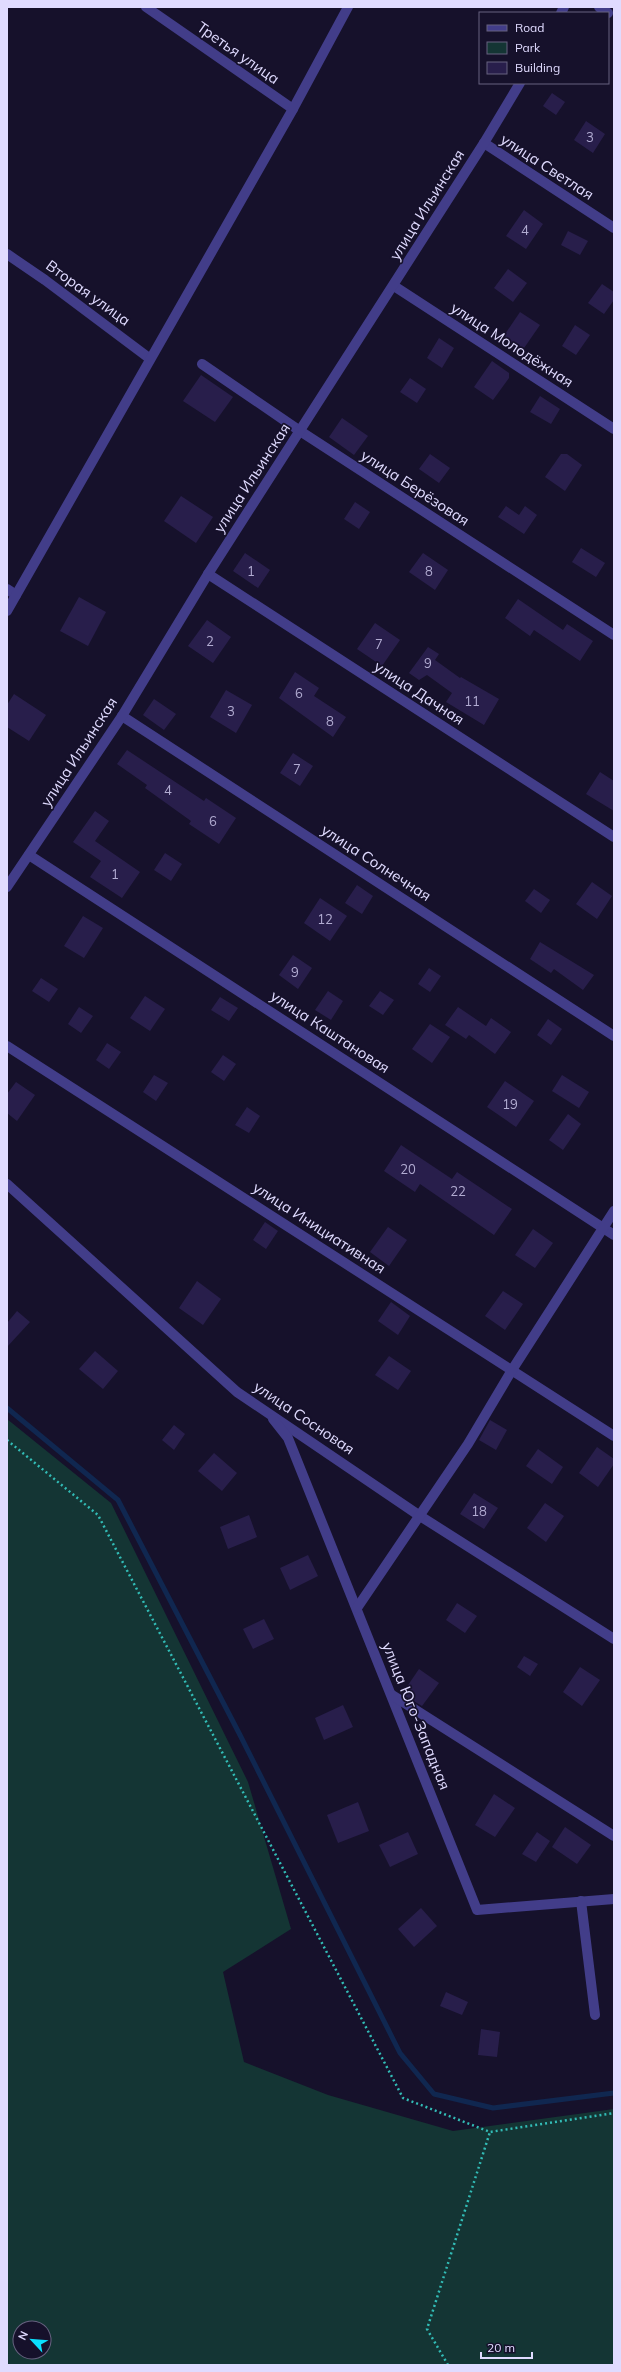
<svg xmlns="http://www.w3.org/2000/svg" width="621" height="2372" viewBox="0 0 621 2372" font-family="Mulish,sans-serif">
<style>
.green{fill:#143534;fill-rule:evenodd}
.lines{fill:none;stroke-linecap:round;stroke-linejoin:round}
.stream{stroke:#102750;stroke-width:5}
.building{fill:#281e4b}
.path{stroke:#32bcb6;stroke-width:2.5;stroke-dasharray:2 3;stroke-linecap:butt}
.minor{stroke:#423d89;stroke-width:10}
.labels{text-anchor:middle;stroke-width:3.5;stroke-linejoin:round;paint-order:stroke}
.number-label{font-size:13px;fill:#b2acd2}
.street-label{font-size:15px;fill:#e0dbff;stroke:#16112b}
</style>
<rect width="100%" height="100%" fill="#16112b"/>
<path class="green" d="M7,1419L111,1503L248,1782L291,1929L223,1972L244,2062L328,2095L453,2131L614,2109V2365H7ZM20,2328H44V2352H20Z"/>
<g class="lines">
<path class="stream" d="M7,1408L118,1500L240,1735L400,2053L434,2094L493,2108L614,2093"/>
</g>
<g class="building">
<path d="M552,93L565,102L556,115L543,106Z"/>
<path d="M586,121L605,134L593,153L574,140Z"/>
<path d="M524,210L543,224L526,249L506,236Z"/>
<path d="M568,231L588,241L580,255L561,245Z"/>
<path d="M508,269L527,283L513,302L494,288Z"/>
<path d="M602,284L614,292V300L604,314L588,303Z"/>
<path d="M520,312L540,325L522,351L503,337Z"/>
<path d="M575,325L590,335L576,355L562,346Z"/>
<path d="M439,338L454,348L442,368L427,358Z"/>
<path d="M492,361L509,373V378L493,400L474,387Z"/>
<path d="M201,375L233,397L215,422L183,401Z"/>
<path d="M410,378L426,389L417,403L400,392Z"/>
<path d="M540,396L560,409L551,424L530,412Z"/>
<path d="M342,418L368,436L354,455L329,437Z"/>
<path d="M430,454L450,468L439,483L419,469Z"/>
<path d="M561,454H567L582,465L565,491L545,477Z"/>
<path d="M181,496L213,517L196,543L164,521Z"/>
<path d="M355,502L370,512L359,529L344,519Z"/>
<path d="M506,506L519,515L525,506L537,515L524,534L498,517Z"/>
<path d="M581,548L605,563L596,577L572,562Z"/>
<path d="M245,553L270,570L258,588L233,571Z"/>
<path d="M423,553L448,570L435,590L409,572Z"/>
<path d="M79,597L106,612L88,646L60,631Z"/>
<path d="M518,599L563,630L567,624L593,641L580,661L534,630L530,636L505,618Z"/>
<path d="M207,620L231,637L213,663L188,646Z"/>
<path d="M375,623L400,640L382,666L357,649Z"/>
<path d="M428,647L439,654L435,660L460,678L461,677L499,699L484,725L446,702L452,693L427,675L419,680L409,673Z"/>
<path d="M295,672L319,688L314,696L346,717L333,737L279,698Z"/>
<path d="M226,690L252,705L236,733L210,717Z"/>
<path d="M14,694L46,715L29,741L7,727V705Z"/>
<path d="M154,699L176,714L164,730L143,715Z"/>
<path d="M127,750L204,801L206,798L236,818L219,844L189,824L191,821L145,788L147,785L117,764Z"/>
<path d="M293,753L313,766L300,786L280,773Z"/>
<path d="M600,772L614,781V811L586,794Z"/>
<path d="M95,811L109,821L95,841L140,872L122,898L90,877L101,861L73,842Z"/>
<path d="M165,853L182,864L171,881L154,870Z"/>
<path d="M592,882L612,896L597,919L576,904Z"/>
<path d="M357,885L373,896L362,914L345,903Z"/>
<path d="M534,889L550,900L541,913L525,901Z"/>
<path d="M320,898L347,916L330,941L304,923Z"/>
<path d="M83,916L103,928L84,958L64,946Z"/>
<path d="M540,942L594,975L583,990L554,969L551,973L530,959Z"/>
<path d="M293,955L312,968L298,989L279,975Z"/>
<path d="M429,968L441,976L430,992L418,984Z"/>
<path d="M41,978L58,989L49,1002L32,991Z"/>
<path d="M328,991L343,1001L331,1020L315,1010Z"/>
<path d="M380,991L394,1000L383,1015L369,1006Z"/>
<path d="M145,996L165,1009L150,1031L130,1018Z"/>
<path d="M220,997L238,1008L229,1021L211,1010Z"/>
<path d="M79,1007L93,1016L81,1033L68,1024Z"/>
<path d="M458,1007L486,1026L491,1018L511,1032L495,1054L469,1035L466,1039L445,1025Z"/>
<path d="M548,1019L562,1029L551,1045L537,1035Z"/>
<path d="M430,1024L450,1037L432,1063L412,1049Z"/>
<path d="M107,1043L121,1052L109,1069L96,1060Z"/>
<path d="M223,1055L236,1064L224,1081L211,1072Z"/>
<path d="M154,1075L168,1083L156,1101L143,1092Z"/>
<path d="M562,1075L589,1092L579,1108L552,1091Z"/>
<path d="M505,1081L534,1101L516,1127L487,1107Z"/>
<path d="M16,1082L35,1095L17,1121L7,1113V1094Z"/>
<path d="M247,1107L260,1116L249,1133L235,1125Z"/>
<path d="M568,1114L581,1124L563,1150L549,1140Z"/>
<path d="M401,1145L452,1179L457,1172L512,1209L494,1235L420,1184L415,1192L384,1171Z"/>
<path d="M265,1222L278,1231L266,1249L253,1240Z"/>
<path d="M388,1227L407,1240L389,1266L370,1252Z"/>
<path d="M533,1229L553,1243L535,1268L515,1255Z"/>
<path d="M197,1281L221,1299L203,1325L179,1308Z"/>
<path d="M503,1291L523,1304L505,1330L485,1316Z"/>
<path d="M391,1302L410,1316L398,1335L378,1321Z"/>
<path d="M17,1311L30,1322L7,1347V1323Z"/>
<path d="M95,1351L118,1371L103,1389L79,1369Z"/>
<path d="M389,1356L411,1371L398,1390L375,1375Z"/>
<path d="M490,1420L507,1430L496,1450L479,1440Z"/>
<path d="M174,1425L185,1434L174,1450L162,1440Z"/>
<path d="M597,1447L614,1459V1464L598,1487L579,1473Z"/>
<path d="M538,1449L563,1467L552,1484L526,1466Z"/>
<path d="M214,1453L237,1473L222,1491L198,1471Z"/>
<path d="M474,1493L498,1508L484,1529L460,1514Z"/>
<path d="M545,1503L564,1516L546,1542L527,1528Z"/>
<path d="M249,1515L257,1537L228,1549L220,1527Z"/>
<path d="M308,1555L318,1576L290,1590L280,1568Z"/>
<path d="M457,1603L477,1616L465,1633L446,1620Z"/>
<path d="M264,1619L274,1639L253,1649L243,1629Z"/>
<path d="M524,1656L538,1664L530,1676L517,1667Z"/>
<path d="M580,1667L600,1680L582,1706L563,1692Z"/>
<path d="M419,1669L439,1683L422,1706L402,1694Z"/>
<path d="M343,1705L353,1727L324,1740L315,1718Z"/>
<path d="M494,1794L515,1808L495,1837L475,1825Z"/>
<path d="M358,1802L369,1831L338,1843L327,1815Z"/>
<path d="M565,1827L591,1845L577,1864L552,1847Z"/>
<path d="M408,1832L418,1854L390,1867L379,1845Z"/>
<path d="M537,1832L550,1841L536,1862L522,1854Z"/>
<path d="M421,1908L437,1926L414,1947L398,1929Z"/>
<path d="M446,1992L468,2002L462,2015L440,2006Z"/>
<path d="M481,2029L500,2032L497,2057L478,2055Z"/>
</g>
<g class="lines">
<g class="path">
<path d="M7,1440L98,1515L403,2098L490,2132L614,2113"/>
<path d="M448,2365L427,2329L490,2132"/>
</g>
<g class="minor">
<path d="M146,7L293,109"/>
<path d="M599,7L608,13"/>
<path d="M561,13L564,7"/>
<path d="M484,143L614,228"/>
<path d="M7,254L45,280L149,358"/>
<path d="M394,286L614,429"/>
<path d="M202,364L300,431L614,635"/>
<path d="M208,574L614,837"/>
<path d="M7,589L16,595"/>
<path d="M7,611L293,109L348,7"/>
<path d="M122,716L614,1036"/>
<path d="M29,855L614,1235"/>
<path d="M7,887L122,716L208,574L484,143L520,83"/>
<path d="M7,1046L614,1436"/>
<path d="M7,1184L237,1392L420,1516L614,1639"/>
<path d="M273,1419L288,1438L477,1910L614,1899"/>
<path d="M357,1608L468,1444L512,1370L614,1211"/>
<path d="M392,1695L614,1836"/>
<path d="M581,1901L595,2015"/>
</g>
</g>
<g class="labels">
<g class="number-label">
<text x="590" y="142">3</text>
<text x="525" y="235">4</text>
<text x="251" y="576">1</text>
<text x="429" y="576">8</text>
<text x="210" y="646">2</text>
<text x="379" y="649">7</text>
<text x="428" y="668">9</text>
<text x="299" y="698">6</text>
<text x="472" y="706">11</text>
<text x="231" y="716">3</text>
<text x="330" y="726">8</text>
<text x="297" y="774">7</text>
<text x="168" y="795">4</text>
<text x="213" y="826">6</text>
<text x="115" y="879">1</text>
<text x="325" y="924">12</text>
<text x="295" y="977">9</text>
<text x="510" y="1109">19</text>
<text x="408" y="1174">20</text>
<text x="458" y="1196">22</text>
<text x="479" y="1516">18</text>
</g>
<g class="street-label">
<text transform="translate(238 53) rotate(35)" y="5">Третья улица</text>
<text transform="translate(547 167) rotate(33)" y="5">улица Светлая</text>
<text transform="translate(427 205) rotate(-58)" y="5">улица Ильинская</text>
<text transform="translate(88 293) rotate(36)" y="5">Вторая улица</text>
<text transform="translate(512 345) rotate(33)" y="5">улица Молодёжная</text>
<text transform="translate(252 478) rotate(-57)" y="5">улица Ильинская</text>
<text transform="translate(415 488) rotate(33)" y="5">улица Берёзовая</text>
<text transform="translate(419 693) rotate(33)" y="5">улица Дачная</text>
<text transform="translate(79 752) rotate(-57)" y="5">улица Ильинская</text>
<text transform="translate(376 863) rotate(33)" y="5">улица Солнечная</text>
<text transform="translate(330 1032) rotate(33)" y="5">улица Каштановая</text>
<text transform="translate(319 1228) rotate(33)" y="5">улица Инициативная</text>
<text transform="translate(304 1418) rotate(34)" y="5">улица Сосновая</text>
<text transform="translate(416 1716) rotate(68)" y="5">улица Юго-Западная</text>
</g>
</g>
<rect width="621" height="2372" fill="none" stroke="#e0dbff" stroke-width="16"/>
<rect x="479" y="12" width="130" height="72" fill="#16112b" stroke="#676280"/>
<rect x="487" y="25" width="20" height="6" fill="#423d89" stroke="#676280"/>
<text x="515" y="32" font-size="12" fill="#e0dbff">Road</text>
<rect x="487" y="42" width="20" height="12" fill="#143534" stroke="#676280"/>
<text x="515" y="52" font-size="12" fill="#e0dbff">Park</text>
<rect x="487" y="62" width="20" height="12" fill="#281e4b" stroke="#676280"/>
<text x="515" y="72" font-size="12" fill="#e0dbff">Building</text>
<g transform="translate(32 2340) rotate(296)"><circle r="19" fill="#16112b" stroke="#676280"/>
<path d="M0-3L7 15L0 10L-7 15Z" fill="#0adefc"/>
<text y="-6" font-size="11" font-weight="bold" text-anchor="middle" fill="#e0dbff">N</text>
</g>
<path d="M481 2352v6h51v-6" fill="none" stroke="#e0dbff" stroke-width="2"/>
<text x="487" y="2352" font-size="12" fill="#e0dbff" stroke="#16112b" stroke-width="3" paint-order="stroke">20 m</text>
</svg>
